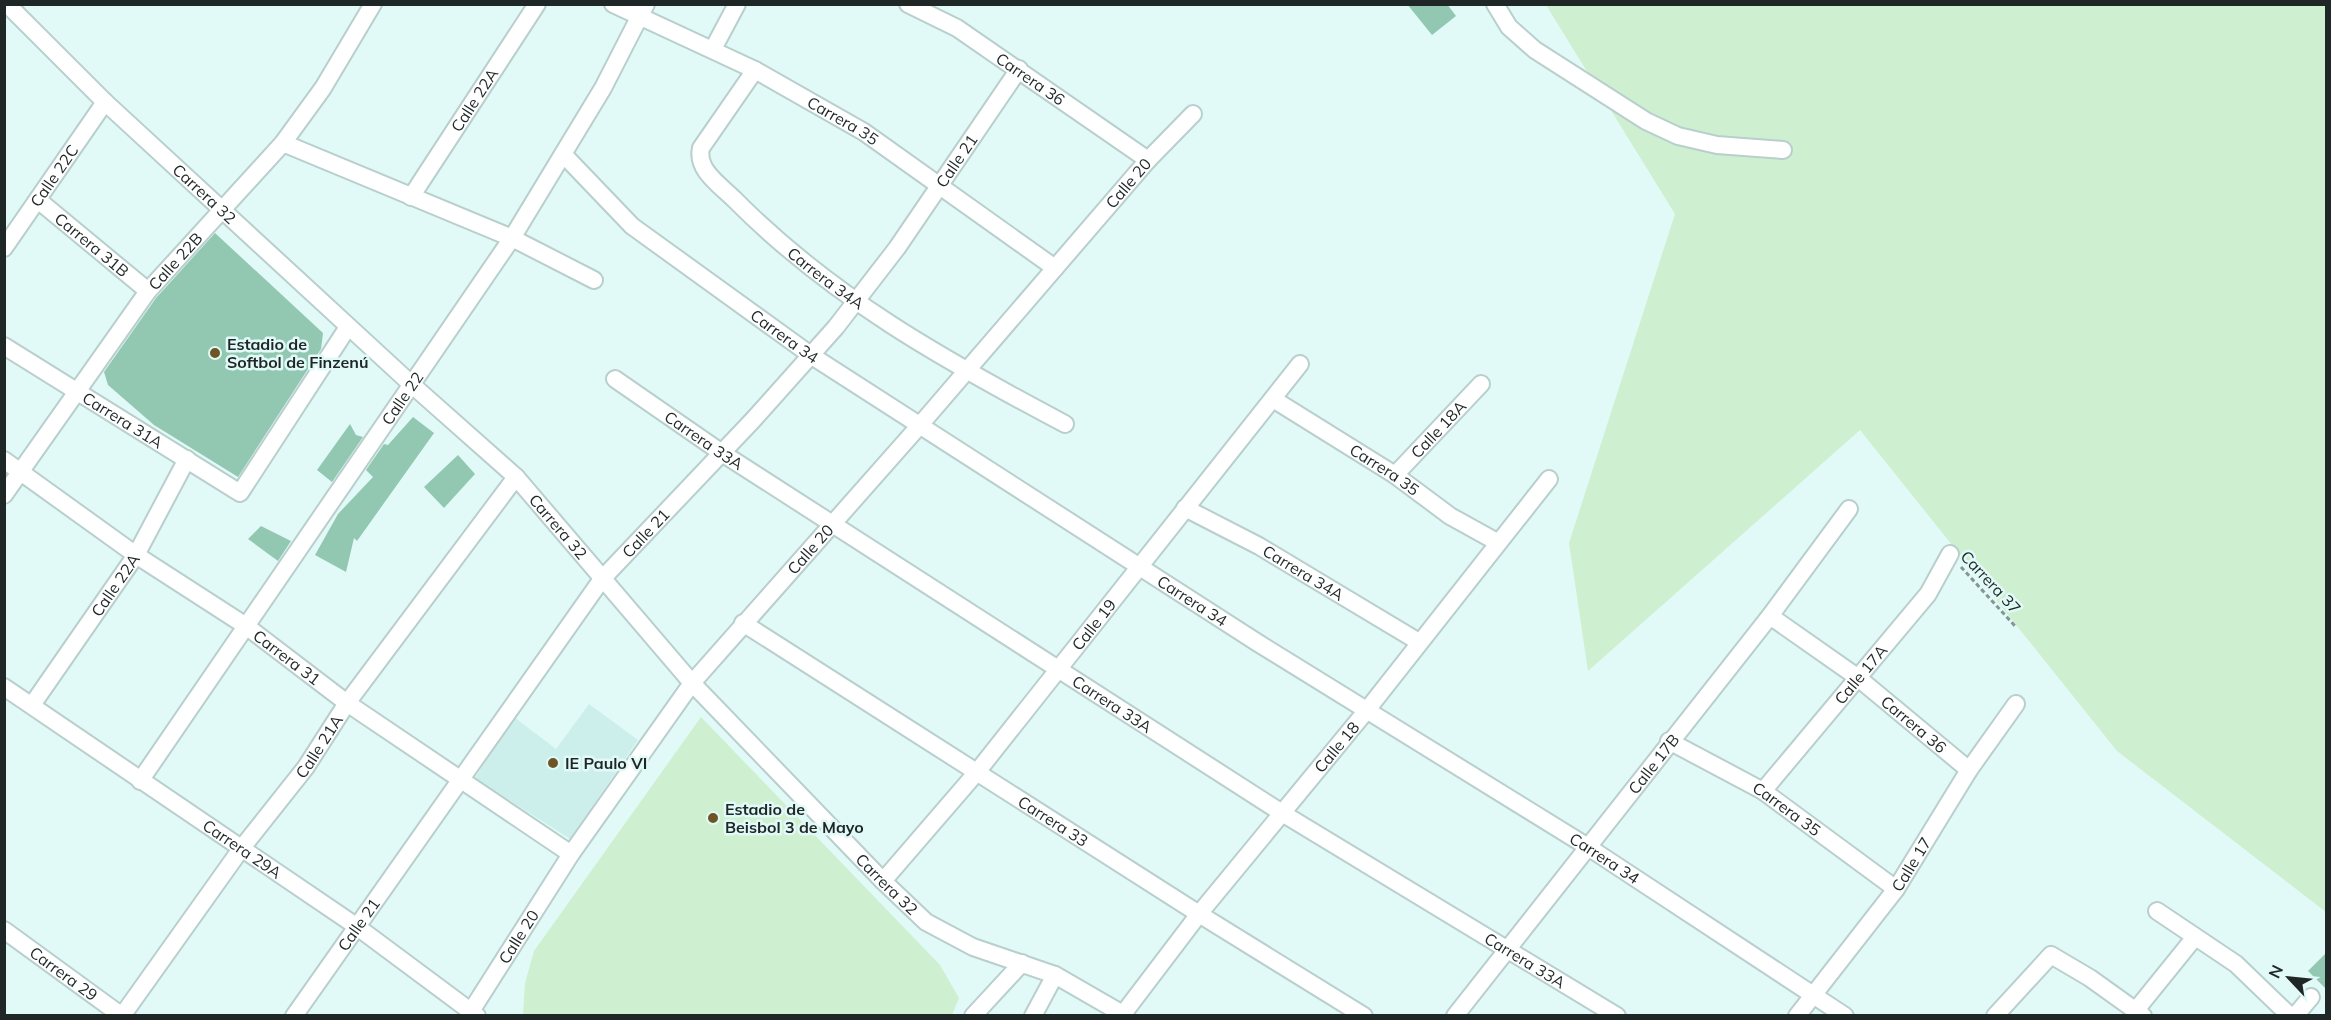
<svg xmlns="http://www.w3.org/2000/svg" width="2331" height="1020" viewBox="0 0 2331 1020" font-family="Mulish,sans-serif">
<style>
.built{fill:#cdefec}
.green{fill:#ceefd0}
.building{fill:#92c8b2}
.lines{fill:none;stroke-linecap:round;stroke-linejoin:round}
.street-casing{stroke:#b8cfcd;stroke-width:20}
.path{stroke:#849694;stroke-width:3;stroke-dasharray:4.5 3;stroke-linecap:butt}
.street{stroke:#fff;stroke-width:16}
.poi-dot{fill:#6e5526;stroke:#e1faf7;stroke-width:2}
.labels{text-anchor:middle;stroke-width:5;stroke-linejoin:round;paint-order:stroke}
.street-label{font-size:16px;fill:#1e2726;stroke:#e1faf7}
.poi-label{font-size:16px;font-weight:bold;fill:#1e2726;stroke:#e1faf7;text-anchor:start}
</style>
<rect width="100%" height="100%" fill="#e1faf7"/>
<path class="built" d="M589,704L638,740L570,839L475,778L514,717L556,749Z"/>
<g class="green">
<path d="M1546,5H2326V912L2117,751L1860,430L1588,671L1569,543L1675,214Z"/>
<path d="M701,717L940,965L959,998L952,1015H523L525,983L534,951Z"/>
</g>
<g class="building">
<path d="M1407,4H1447L1456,16L1432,35Z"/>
<path d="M215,233L323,333L321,349L238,477L154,425L108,385L104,372L156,298Z"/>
<path d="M413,417L434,433L357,541L354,538L346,572L315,555L338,514L373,477L366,470L384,444L388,445Z"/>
<path d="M350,424L356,435L363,437L332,482L317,470Z"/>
<path d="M458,455L475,474L444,508L424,487Z"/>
<path d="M261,526L291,541L278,561L248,539Z"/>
<path d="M2326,953V989L2308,971Z"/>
</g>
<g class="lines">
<defs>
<g id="street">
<path id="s1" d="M7,4L105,102L410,383L516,477L692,683L883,881L926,922L973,947L1055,975L1126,1016"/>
<path id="s2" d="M613,4L755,70L864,132L1055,268"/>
<path id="s3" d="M908,4L957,28L1148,160"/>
<path d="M1495,4L1509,27L1535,50L1646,121L1678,136L1717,145L1783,150"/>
<path d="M713,49L737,4"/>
<path id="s4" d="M755,70L701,148C696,170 720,185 734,199C831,297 944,360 1065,424"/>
<path d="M283,143L512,238L594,280"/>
<path id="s5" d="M563,154L632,226L812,356L1258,643L1588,847L1845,1016"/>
<path id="s6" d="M411,197L537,4"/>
<path id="s7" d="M38,200L148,291"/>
<path id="s8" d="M4,248L105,102"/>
<path id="s9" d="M4,346L240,493L348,327"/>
<path id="s10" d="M615,379L722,453L1282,813L1617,1016"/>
<path id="s11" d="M1273,399L1395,475L1450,516L1497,542"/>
<path id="s12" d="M4,460L136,555L246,626L347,703L571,854"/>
<path id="s13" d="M1395,475L1481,384"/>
<path id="s14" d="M4,495L148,291L283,143L323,88L373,4"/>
<path id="s15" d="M1185,508L1259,546L1419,642"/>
<path id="s16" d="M1770,616L1857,677L1969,770"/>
<path id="s17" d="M743,623L1199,914L1364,1016"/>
<path id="s18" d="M4,687L356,926L477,1016"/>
<path id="s19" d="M32,705L136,555L187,459"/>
<path id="s20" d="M1669,741L1763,791L1896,889"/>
<path id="s21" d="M140,781L512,238L603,88L646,4"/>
<path id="s22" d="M1763,791L1928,594L1950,554"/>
<path id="s23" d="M883,881L977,772L1300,364"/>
<path d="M2157,911L2236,964L2290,1016"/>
<path id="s24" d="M4,930L122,1016"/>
<path d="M2136,1010L2195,937"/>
<path id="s25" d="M1123,1014L1199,914L1367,710L1549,479"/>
<path id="s26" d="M122,1016L241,849L306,767L347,703L516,477"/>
<path id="s27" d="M294,1016L602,579L753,420L836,327L897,248L1019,69"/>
<path id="s28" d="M468,1016L571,854L692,683L920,425L1148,160L1193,114"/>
<path d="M973,1016L1022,963"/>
<path d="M1033,1016L1055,975"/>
<path id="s29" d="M1455,1016L1770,616L1849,509"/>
<path id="s30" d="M1797,1016L1896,889L1969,770L2016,704"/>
<path d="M1995,1016L2051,955L2090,978L2143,1016"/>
<path d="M2295,1016L2311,997"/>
</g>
</defs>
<use href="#street" class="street-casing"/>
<path class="path" d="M1961,567L2015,626"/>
<use href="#street" class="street"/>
</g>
<g class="poi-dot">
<circle cx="215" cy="353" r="6"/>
<circle cx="553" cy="763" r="6"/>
<circle cx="713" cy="818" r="6"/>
</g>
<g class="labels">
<g class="street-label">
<text dy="6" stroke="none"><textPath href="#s3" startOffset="144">Carrera 36</textPath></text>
<text dy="6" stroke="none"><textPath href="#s6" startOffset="116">Calle 22A</textPath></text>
<text dy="6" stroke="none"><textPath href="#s2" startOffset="258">Carrera 35</textPath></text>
<text dy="6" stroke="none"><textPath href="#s27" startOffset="1084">Calle 21</textPath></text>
<text dy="6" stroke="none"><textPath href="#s8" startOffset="88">Calle 22C</textPath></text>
<text dy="6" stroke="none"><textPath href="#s28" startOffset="1065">Calle 20</textPath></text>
<text dy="6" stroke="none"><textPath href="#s1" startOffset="274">Carrera 32</textPath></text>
<text dy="6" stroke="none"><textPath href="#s7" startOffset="70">Carrera 31B</textPath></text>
<text dy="6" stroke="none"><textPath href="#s14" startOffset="290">Calle 22B</textPath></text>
<text dy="6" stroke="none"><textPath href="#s4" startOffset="280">Carrera 34A</textPath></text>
<text dy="6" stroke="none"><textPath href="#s5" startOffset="288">Carrera 34</textPath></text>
<text dy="6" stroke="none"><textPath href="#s21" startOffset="464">Calle 22</textPath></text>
<text dy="6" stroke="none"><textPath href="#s9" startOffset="140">Carrera 31A</textPath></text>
<text dy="6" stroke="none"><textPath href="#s13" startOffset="63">Calle 18A</textPath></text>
<text dy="6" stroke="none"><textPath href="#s10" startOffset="108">Carrera 33A</textPath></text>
<text dy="6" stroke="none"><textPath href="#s11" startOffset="132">Carrera 35</textPath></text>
<text dy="6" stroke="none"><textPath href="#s1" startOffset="760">Carrera 32</textPath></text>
<text dy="6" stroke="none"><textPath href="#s27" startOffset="598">Calle 21</textPath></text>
<text dy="6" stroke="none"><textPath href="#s28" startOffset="580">Calle 20</textPath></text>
<text dy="6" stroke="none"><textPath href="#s15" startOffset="135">Carrera 34A</textPath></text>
<text transform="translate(1991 582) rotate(47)" y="6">Carrera 37</text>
<text dy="6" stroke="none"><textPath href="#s19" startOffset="146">Calle 22A</textPath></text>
<text dy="6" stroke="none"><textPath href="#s5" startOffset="774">Carrera 34</textPath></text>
<text dy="6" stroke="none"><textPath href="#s23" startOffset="332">Calle 19</textPath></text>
<text dy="6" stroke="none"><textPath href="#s12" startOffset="345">Carrera 31</textPath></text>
<text dy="6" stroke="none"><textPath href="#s22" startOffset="152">Calle 17A</textPath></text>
<text dy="6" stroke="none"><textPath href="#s10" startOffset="594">Carrera 33A</textPath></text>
<text dy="6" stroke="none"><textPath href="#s16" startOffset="180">Carrera 36</textPath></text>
<text dy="6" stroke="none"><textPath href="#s26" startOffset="334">Calle 21A</textPath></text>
<text dy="6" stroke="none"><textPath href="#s25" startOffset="342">Calle 18</textPath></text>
<text dy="6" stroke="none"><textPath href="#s29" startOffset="321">Calle 17B</textPath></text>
<text dy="6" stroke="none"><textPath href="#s20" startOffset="136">Carrera 35</textPath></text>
<text dy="6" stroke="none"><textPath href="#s17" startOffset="368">Carrera 33</textPath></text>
<text dy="6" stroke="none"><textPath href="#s18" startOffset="288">Carrera 29A</textPath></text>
<text dy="6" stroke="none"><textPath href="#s5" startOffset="1260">Carrera 34</textPath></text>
<text dy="6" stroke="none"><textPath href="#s30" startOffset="190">Calle 17</textPath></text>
<text dy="6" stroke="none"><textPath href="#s1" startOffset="1246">Carrera 32</textPath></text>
<text dy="6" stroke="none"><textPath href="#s27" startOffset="112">Calle 21</textPath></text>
<text dy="6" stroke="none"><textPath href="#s28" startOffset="94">Calle 20</textPath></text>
<text dy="6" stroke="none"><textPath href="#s10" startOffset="1080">Carrera 33A</textPath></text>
<text dy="6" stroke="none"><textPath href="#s24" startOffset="74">Carrera 29</textPath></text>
</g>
<g class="poi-label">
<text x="227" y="350">Estadio de<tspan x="227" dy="18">Softbol de Finzenú</tspan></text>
<text x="565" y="769">IE Paulo VI</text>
<text x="725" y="815">Estadio de<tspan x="725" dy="18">Beisbol 3 de Mayo</tspan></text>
</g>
</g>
<rect width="2331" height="1020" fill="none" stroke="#1e2726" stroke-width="12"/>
<g transform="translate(2289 978) rotate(296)" stroke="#e1faf7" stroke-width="4.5" paint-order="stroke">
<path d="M0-4.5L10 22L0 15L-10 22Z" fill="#1e2726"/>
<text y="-9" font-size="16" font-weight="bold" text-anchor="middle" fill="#1e2726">N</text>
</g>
</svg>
